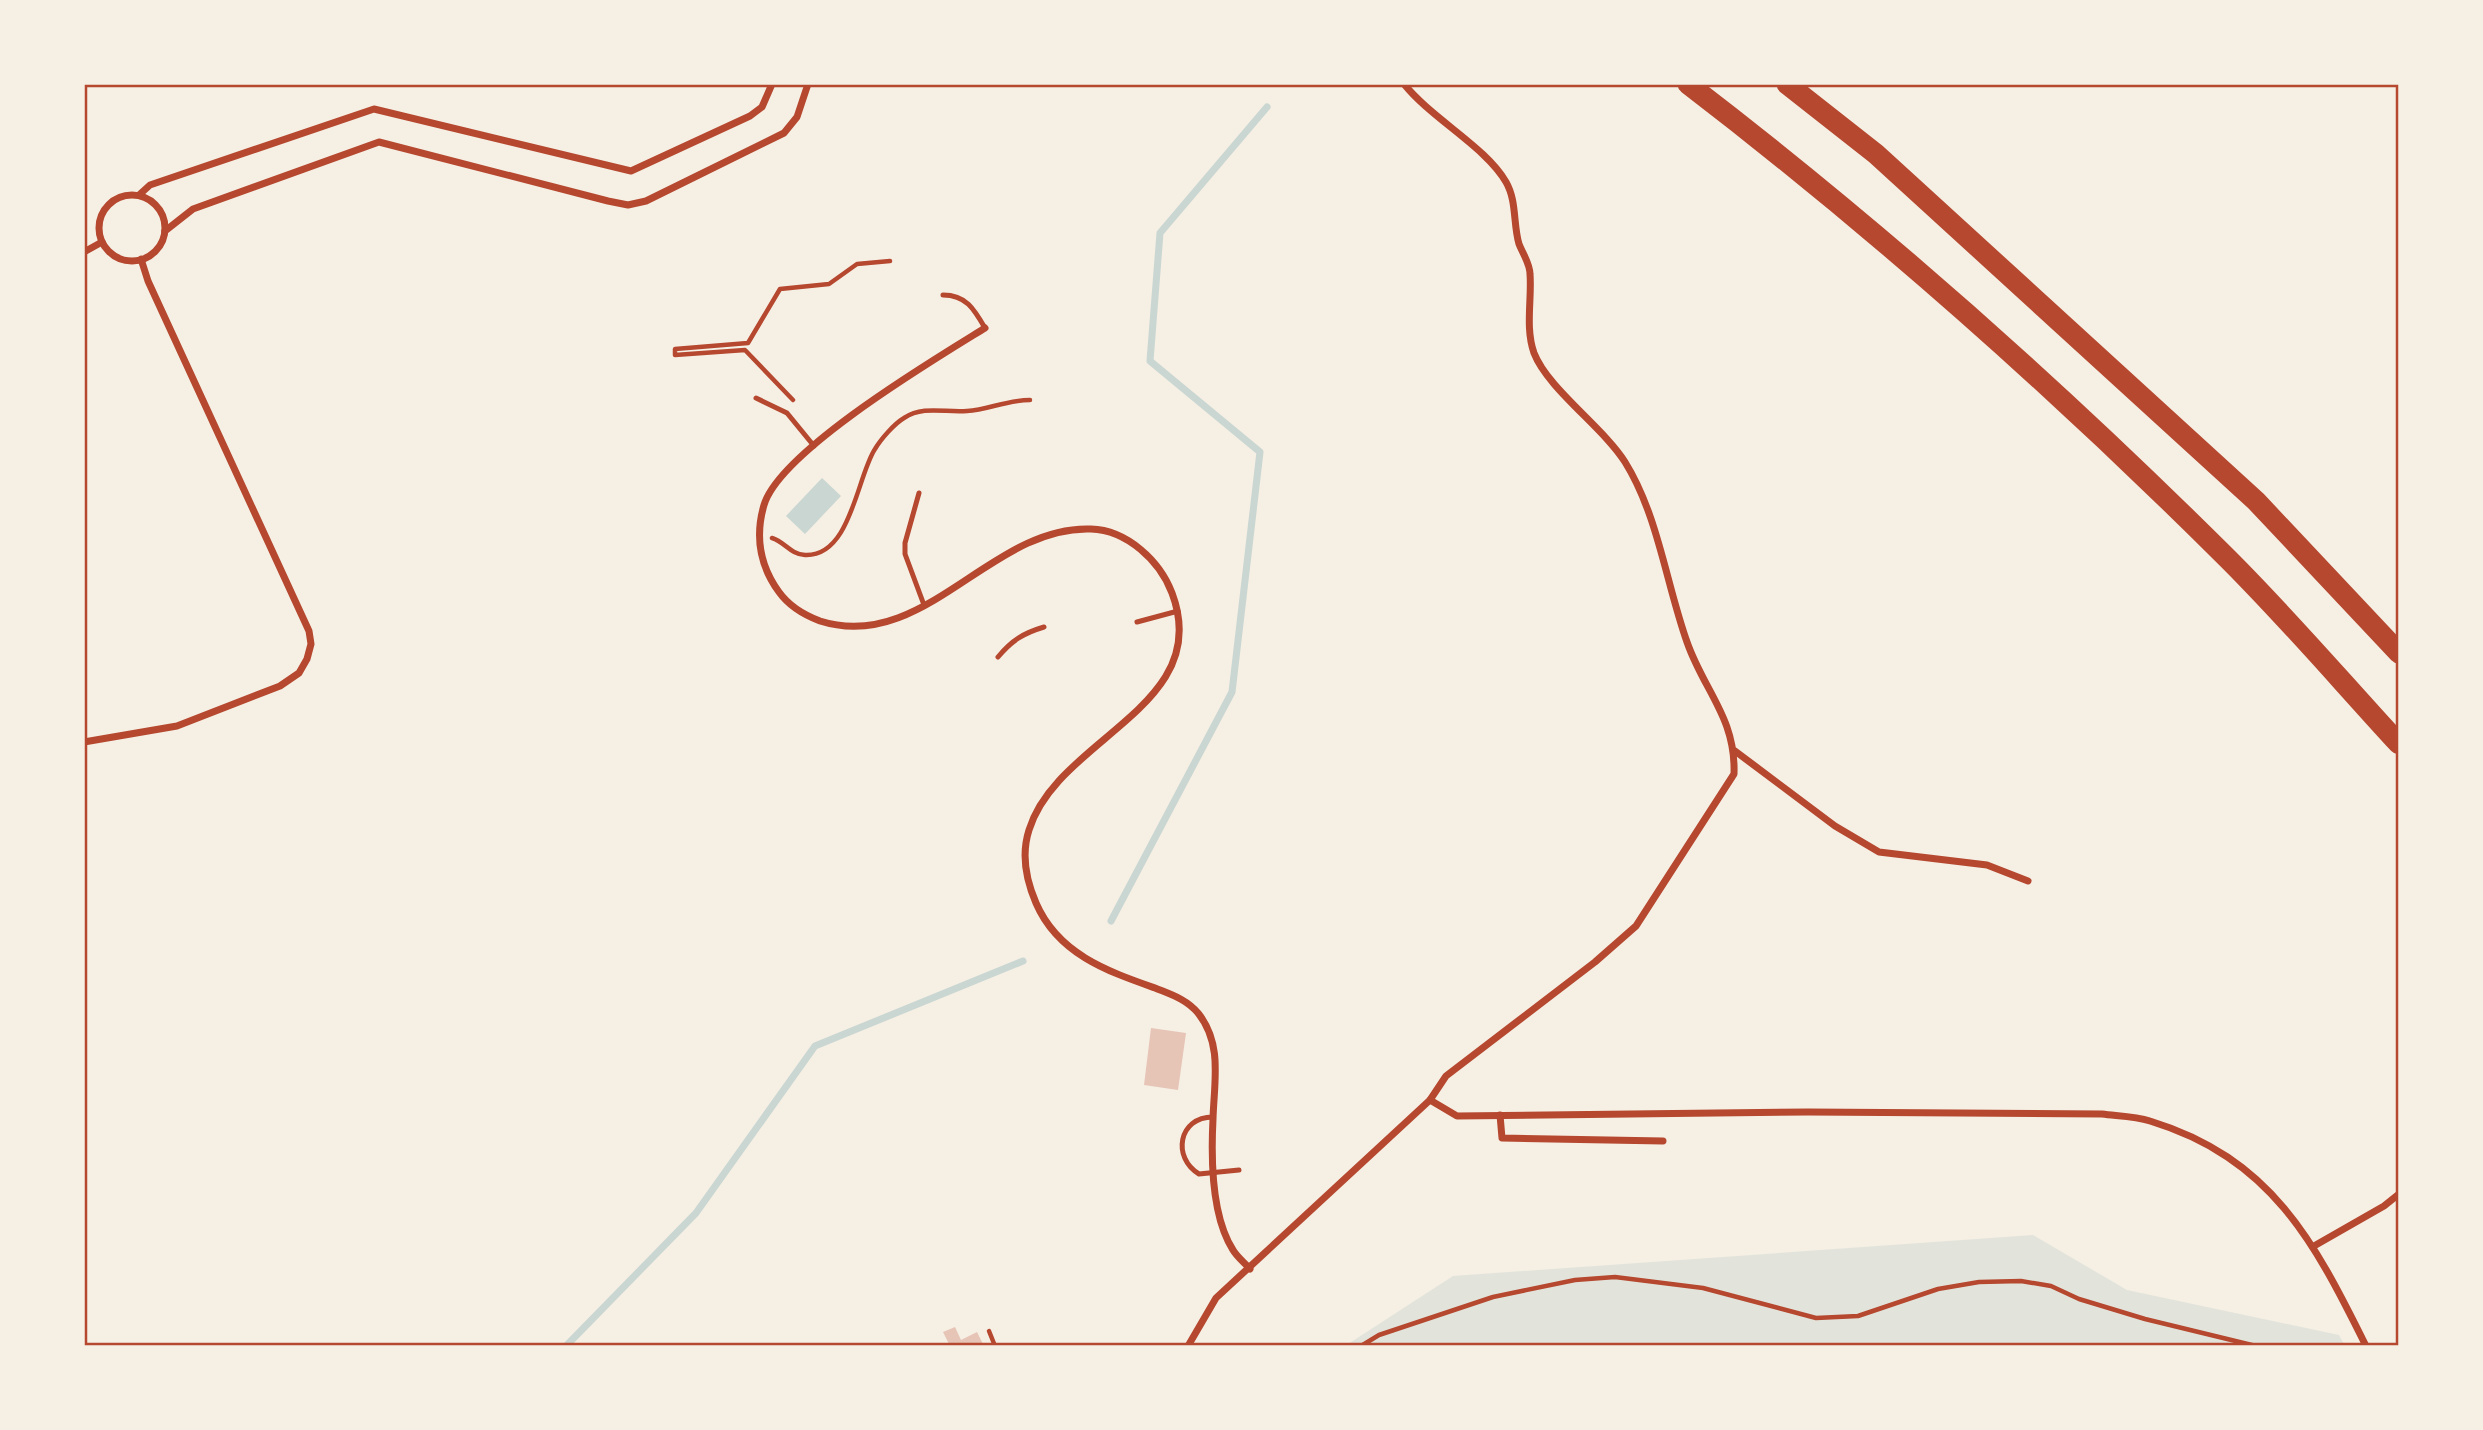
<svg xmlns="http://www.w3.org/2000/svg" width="2483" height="1430" viewBox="0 0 2483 1430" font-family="Cabin,sans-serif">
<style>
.green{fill:#e2e4dc}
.water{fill:#c9d6d2}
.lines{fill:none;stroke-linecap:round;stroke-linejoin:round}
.stream{stroke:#c9d6d2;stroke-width:7}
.building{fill:#e6c5b7}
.path{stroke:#b5482f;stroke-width:4.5}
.service{stroke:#b5482f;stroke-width:5}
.minor{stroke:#b5482f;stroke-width:7}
.motorway{stroke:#b5482f;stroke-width:21}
.neatline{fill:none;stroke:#b5482f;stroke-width:2.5}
</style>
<rect width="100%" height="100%" fill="#f6efe4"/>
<path class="green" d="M2033,1235L2127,1290L2339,1335L2345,1346H1345L1453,1276Z"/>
<path class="water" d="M822,478L841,496L805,534L786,516Z"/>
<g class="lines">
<g class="stream">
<path d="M1111,921L1232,692L1260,452L1150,361L1160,233L1267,107"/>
<path d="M566,1346L696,1213L815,1046L1023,961"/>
</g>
</g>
<g class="building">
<path d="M1151,1028L1186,1033L1178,1090L1144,1085Z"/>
<path d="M955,1327L961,1340L977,1332L984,1346H950L943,1332Z"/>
</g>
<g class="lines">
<g class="path">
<path d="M793,400L745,350L675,355V349L748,343L780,289L829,284L857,264L890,261"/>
<path d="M772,538C785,542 790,554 805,555C851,557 857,476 875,449C881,439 894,424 904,418C924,405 945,413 967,411C988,410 1006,400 1030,400"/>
<path d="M989,1331L995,1346"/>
<path d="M1361,1346L1379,1335L1493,1297L1575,1280L1615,1277L1703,1288L1816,1318L1858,1316L1938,1289L1979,1282L2021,1281L2051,1286L2079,1299L2145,1319L2256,1346"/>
</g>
<g class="service">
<path d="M943,295C966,295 974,309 985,328"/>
<path d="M756,398L787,413L814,446"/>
<path d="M919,493L905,543V554L924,605"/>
<path d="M1137,622L1178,611"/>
<path d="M998,657C1012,640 1024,633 1044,627"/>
<path d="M1213,1117C1178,1117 1172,1158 1199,1174L1239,1170"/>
</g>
<g class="minor">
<path d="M139,195L150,185L374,109L631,171L750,116L762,107L772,84"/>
<circle cx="132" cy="228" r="33"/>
<path d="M165,231L193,209L379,142L608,201L628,205L646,201L784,133L797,117L808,84"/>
<path d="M84,252L102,242"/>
<path d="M985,328C935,359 780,451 764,505C755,536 760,566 779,592C789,606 804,615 820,621C924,654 991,525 1091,529C1127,530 1160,561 1172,593C1215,707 1057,738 1029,830C1021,855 1026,880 1036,903C1058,954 1107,971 1155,988C1172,995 1186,999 1198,1013C1223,1044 1214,1082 1213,1119C1211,1158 1211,1216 1233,1250C1237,1257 1245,1263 1250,1269"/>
<path d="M84,742L177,726L280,686L299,673L307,659L311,644L309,631L148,281L141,259"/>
<path d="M1735,751L1835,826L1879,852L1987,865L2028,881"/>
<path d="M1430,1100L1457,1116L1808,1112L2102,1114C2118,1116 2135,1116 2150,1121C2271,1158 2314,1241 2366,1346"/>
<path d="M1500,1115L1502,1138L1663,1141"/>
<path d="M2314,1246L2384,1206L2399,1194"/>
<path d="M1188,1346L1216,1298L1430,1100L1446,1076L1595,962L1636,926L1734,774C1736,718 1704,691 1687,642C1666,583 1658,515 1625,462C1603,427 1548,389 1534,353C1525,328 1532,299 1530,274C1530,264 1523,254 1519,244C1513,224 1517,201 1506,182C1486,147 1432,119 1404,84"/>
</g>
<g class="motorway">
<path d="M1688,84C1876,228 2055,387 2222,553C2284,614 2340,680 2399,744"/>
<path d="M1787,84L1876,154L2256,501L2399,653"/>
</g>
</g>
<rect width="2483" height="1430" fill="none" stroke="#f6efe4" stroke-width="172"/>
<rect x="86" y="86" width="2311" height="1258" class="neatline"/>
</svg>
